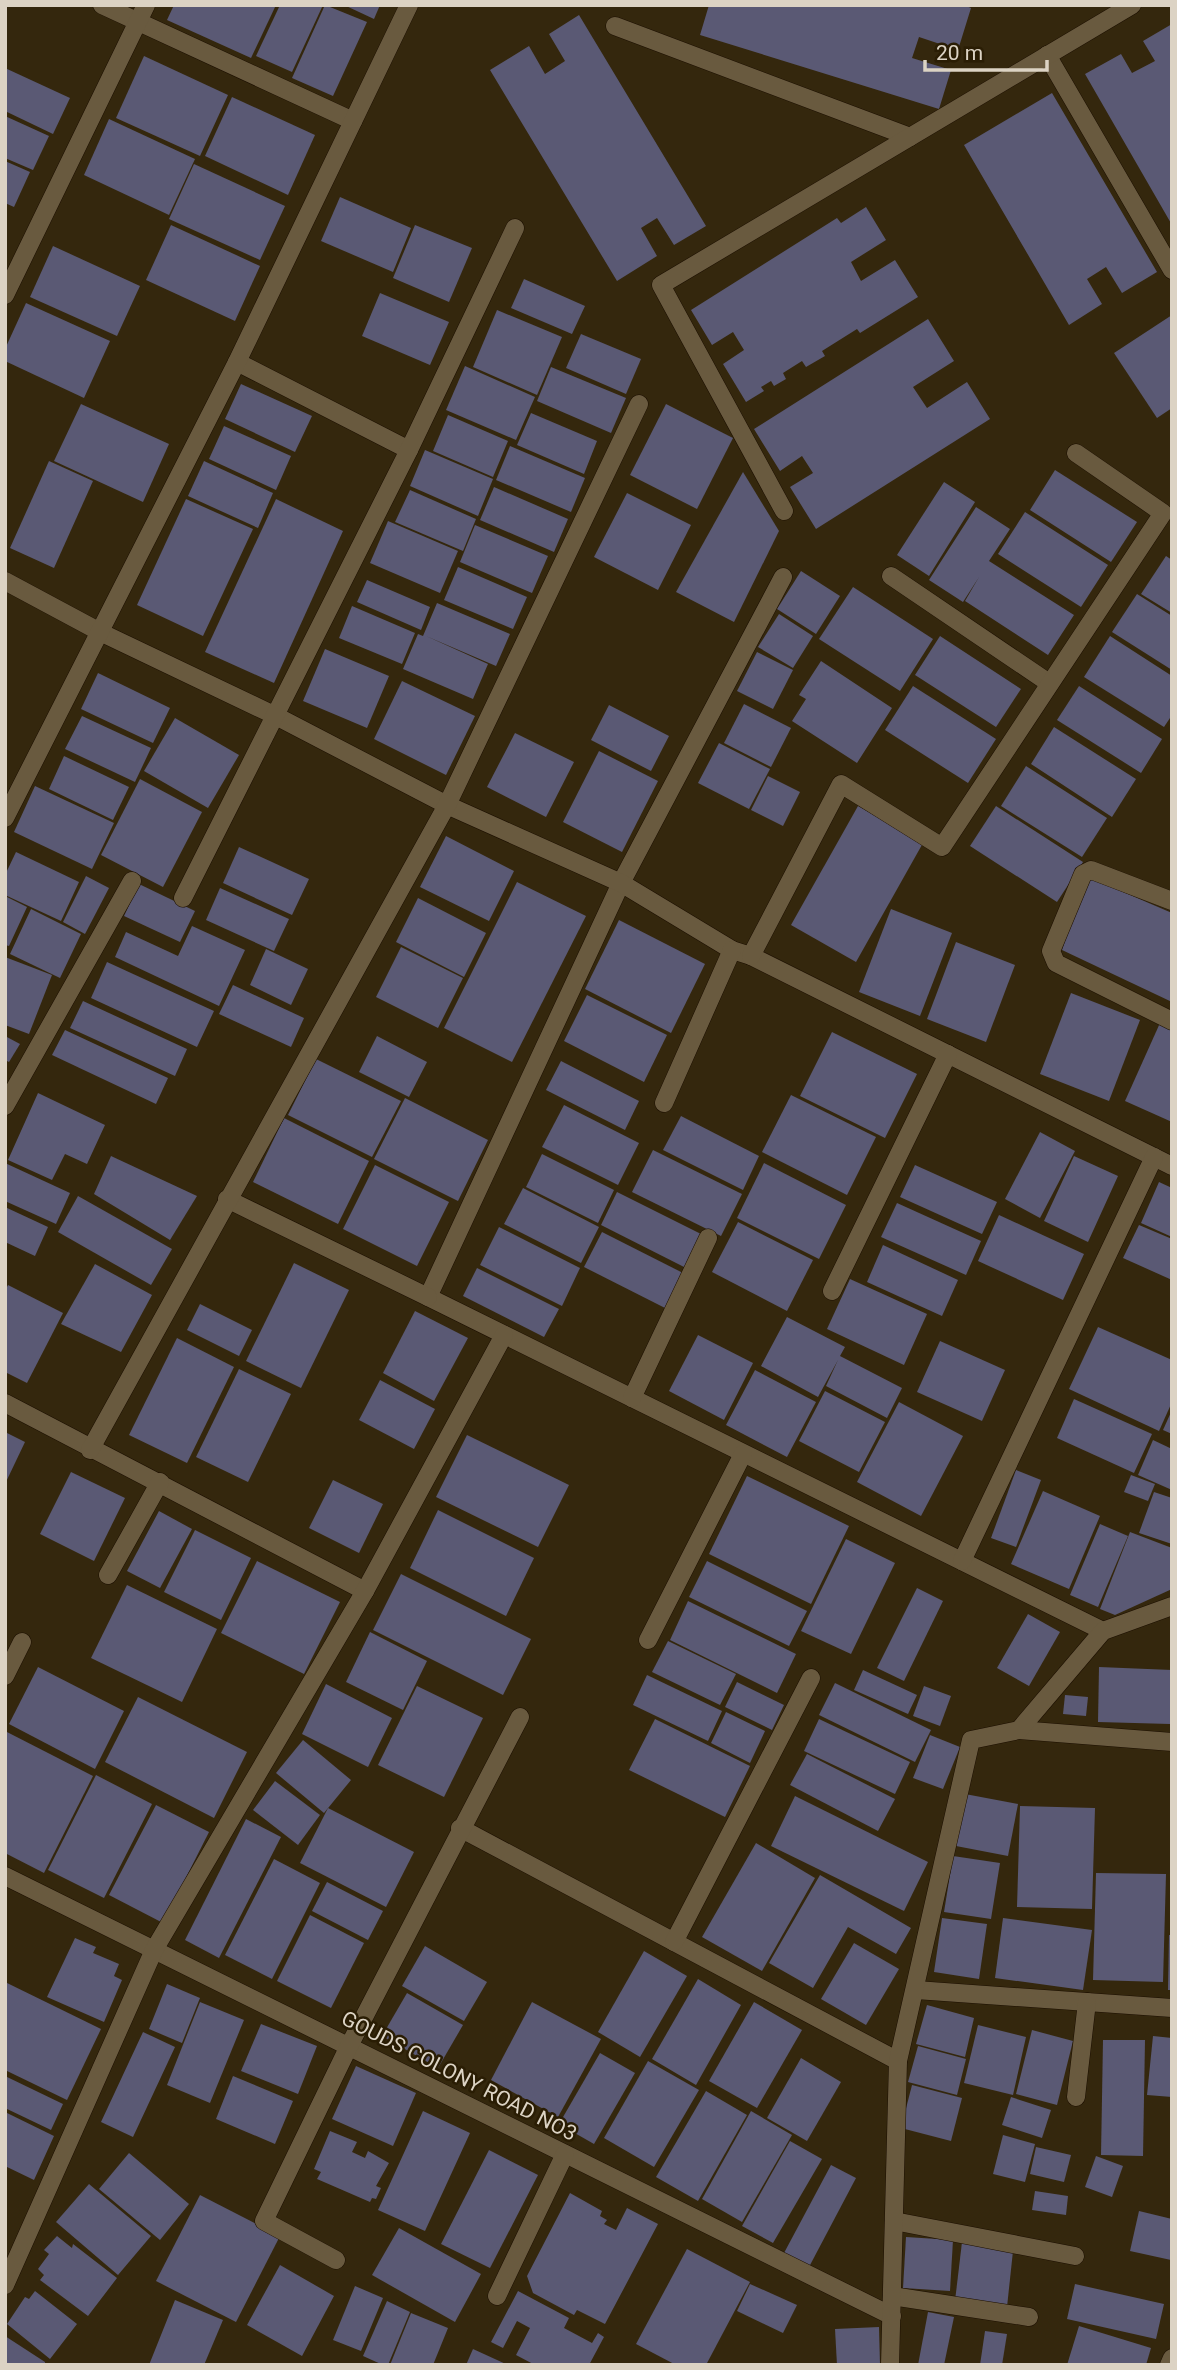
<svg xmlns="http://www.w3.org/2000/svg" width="1177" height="2370" viewBox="0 0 1177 2370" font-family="Roboto,sans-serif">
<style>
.building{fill:#5a5974}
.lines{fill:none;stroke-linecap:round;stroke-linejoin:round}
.street-casing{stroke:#1c0f00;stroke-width:19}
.street{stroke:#695a3f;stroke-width:18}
.labels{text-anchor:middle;stroke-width:5;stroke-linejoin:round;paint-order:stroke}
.street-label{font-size:21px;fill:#dcd3c4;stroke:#2a1d04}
</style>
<rect width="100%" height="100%" fill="#34270d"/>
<g class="building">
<path d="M174,5H276L251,58L167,20Z"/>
<path d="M280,5H323L292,72L256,56Z"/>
<path d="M325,5L367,22L333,96L292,78Z"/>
<path d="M344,5H380L374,19Z"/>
<path d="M709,5H964L971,8L958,50L919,37L912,58L951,70L939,109L700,35Z"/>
<path d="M579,15L706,226L674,245L657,218L641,228L657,256L617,281L490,70L529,46L545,74L565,61L549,34Z"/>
<path d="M1172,24V225L1085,74L1121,54L1132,73L1155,61L1143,41Z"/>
<path d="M144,56L228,95L200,156L116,118Z"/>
<path d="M5,68L70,98L53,134L5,111Z"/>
<path d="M1052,93L1157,272L1122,293L1106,267L1087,279L1102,304L1069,325L964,145Z"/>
<path d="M232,97L315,135L288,195L205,156Z"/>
<path d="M5,116L49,136L33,170L5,158Z"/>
<path d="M109,119L195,159L169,215L84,175Z"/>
<path d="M5,161L30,172L14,207L5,203Z"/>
<path d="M194,164L285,206L260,260L169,219Z"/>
<path d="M340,197L411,228L393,272L321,241Z"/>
<path d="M866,207L886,240L851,262L861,281L895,260L918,297L860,333L857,329L822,351L825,356L806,367L802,361L783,373L786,379L774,386L771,381L761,387L764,391L746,402L723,364L744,350L733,332L712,345L691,310L837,218L841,223Z"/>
<path d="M171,225L260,266L235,321L146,280Z"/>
<path d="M415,225L472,248L449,302L393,278Z"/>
<path d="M53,246L140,286L117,336L30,297Z"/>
<path d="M524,279L585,306L572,334L511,308Z"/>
<path d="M380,293L449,322L430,365L362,336Z"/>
<path d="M26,303L110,341L84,398L5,361V349Z"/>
<path d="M497,310L562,337L537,395L473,367Z"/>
<path d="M1172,315V408L1157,418L1114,353Z"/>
<path d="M928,319L954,361L913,387L927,408L967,382L990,419L816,529L790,487L813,473L802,456L780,471L754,429Z"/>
<path d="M581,334L641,359L626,394L566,368Z"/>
<path d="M465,366L535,397L516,440L446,410Z"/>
<path d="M551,367L626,398L611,433L537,401Z"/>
<path d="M241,384L312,416L295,452L225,419Z"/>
<path d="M81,404L169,444L143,502L54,461Z"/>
<path d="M666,404L733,438L697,509L630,475Z"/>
<path d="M531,413L597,441L584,474L517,445Z"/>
<path d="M448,415L508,441L493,477L433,451Z"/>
<path d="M224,426L291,456L276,490L209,459Z"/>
<path d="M510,446L585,478L571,512L496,480Z"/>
<path d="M425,450L493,479L478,516L410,486Z"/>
<path d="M49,461L93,481L54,568L10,548Z"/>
<path d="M204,461L273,493L258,528L188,496Z"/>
<path d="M1055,470L1137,522L1111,562L1030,510Z"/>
<path d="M743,472L779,531L734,622L676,592Z"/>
<path d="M944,482L975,502L929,576L897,555Z"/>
<path d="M494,487L568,519L554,552L480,520Z"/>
<path d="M410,490L476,519L463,551L395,522Z"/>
<path d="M627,493L691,525L658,590L594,557Z"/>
<path d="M186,499L253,529L203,636L137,605Z"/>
<path d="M276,499L343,531L274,683L205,652Z"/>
<path d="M976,507L1010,529L989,561L1074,615L1048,655L965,601L979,577L963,602L929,580Z"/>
<path d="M1025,512L1108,565L1081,607L998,554Z"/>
<path d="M388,521L458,551L440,593L370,563Z"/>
<path d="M475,525L548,556L532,593L460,562Z"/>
<path d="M1166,556L1172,560V613L1141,594Z"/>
<path d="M458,567L527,597L513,629L444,600Z"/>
<path d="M801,571L840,596L816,634L777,609Z"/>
<path d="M367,580L430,607L421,630L357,602Z"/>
<path d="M853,587L933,639L900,691L819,639Z"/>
<path d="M1137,594L1172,616V670L1112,632Z"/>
<path d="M437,603L510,634L496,666L426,636L488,664L473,699L403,669L418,634L423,636Z"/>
<path d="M352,606L415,633L402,664L339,638Z"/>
<path d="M779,614L813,636L793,668L758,647Z"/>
<path d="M940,636L1021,689L996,727L915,675Z"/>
<path d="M1110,636L1172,676V715L1164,727L1084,677Z"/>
<path d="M325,649L389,676L367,728L303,701Z"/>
<path d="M757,652L793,670L773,709L737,691Z"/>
<path d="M821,661L892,708L857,763L792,721L806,699L799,695Z"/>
<path d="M98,673L170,708L153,743L81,709Z"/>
<path d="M402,681L475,716L446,775L374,739Z"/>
<path d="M913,686L996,739L968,783L885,730Z"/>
<path d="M1079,686L1162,739L1141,773L1057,720Z"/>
<path d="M744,704L791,728L771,767L724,743Z"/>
<path d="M609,705L669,736L651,771L591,740Z"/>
<path d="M82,716L151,748L135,782L65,749Z"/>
<path d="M175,718L239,755L208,808L144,771Z"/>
<path d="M1054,727L1136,779L1112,817L1031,764Z"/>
<path d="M515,733L574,762L546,817L487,787Z"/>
<path d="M719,743L770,769L749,809L698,783Z"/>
<path d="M599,751L658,781L622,852L563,822Z"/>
<path d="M64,756L129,787L113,820L49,789Z"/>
<path d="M1026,766L1107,818L1082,857L1001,806Z"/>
<path d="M768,776L800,792L783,826L751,810Z"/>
<path d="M140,779L202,812L163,887L101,855Z"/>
<path d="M35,786L114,823L92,869L14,832Z"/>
<path d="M858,806L923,843L856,962L791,925Z"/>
<path d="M996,806L1083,862L1057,902L970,846Z"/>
<path d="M446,836L514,871L489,921L420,887Z"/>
<path d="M239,847L309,879L292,915L223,883Z"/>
<path d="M16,852L79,882L61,921L5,895V875Z"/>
<path d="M86,876L109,888L85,934L63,922Z"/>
<path d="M1086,876L1172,913V1002L1062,950Z"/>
<path d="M517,882L586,916L512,1062L444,1028Z"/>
<path d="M139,884L195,911L180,942L124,916Z"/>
<path d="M220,888L289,919L274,951L206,920Z"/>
<path d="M5,896L27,907L9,946L5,945Z"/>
<path d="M418,898L486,933L464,977L396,942Z"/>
<path d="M31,909L81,934L60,978L10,954Z"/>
<path d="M891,909L952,933L920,1016L859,992Z"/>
<path d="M619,920L705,964L671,1033L585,989Z"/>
<path d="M192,926L245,950L219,1006L115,957L126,932L178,956Z"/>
<path d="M956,942L1015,965L986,1042L927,1019Z"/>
<path d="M401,947L463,978L438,1028L376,997Z"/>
<path d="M266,949L308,969L291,1005L250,985Z"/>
<path d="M5,957L52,975L29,1034L5,1025Z"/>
<path d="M107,962L214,1011L197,1047L91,998Z"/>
<path d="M233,985L304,1018L291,1047L219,1014Z"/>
<path d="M1071,993L1140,1020L1109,1101L1040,1074Z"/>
<path d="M587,995L667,1035L644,1082L564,1041Z"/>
<path d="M83,1001L187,1049L175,1076L70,1028Z"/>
<path d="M1160,1023L1172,1028V1122L1125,1101Z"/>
<path d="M65,1030L168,1078L156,1104L52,1055Z"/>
<path d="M832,1032L917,1074L885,1138L800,1096Z"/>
<path d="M5,1036L20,1044L9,1062L5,1060Z"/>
<path d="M377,1036L427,1062L409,1097L359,1072Z"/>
<path d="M316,1059L401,1101L372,1157L288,1115Z"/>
<path d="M561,1061L639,1101L625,1130L546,1090Z"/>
<path d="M38,1093L105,1125L87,1164L65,1154L52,1180L8,1160Z"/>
<path d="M791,1095L876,1137L847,1195L762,1152Z"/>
<path d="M405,1098L488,1140L458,1201L374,1159Z"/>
<path d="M564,1105L639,1143L618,1185L542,1147Z"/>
<path d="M681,1116L759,1156L743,1190L663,1150Z"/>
<path d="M284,1118L369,1161L338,1224L253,1182Z"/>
<path d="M1040,1132L1075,1151L1040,1218L1005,1199Z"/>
<path d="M653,1150L742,1194L721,1236L632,1192Z"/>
<path d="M542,1154L614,1190L598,1223L526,1187Z"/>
<path d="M111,1156L197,1196L170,1240L94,1194Z"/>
<path d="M1074,1156L1118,1176L1088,1242L1044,1221Z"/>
<path d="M5,1163L70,1193L56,1224L5,1201Z"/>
<path d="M764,1163L846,1205L819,1259L737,1218Z"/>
<path d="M375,1165L449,1202L417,1266L343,1229Z"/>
<path d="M915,1165L997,1202L982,1234L900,1197Z"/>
<path d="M1159,1182L1172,1188V1237L1141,1223Z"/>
<path d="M523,1188L599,1227L581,1263L504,1224Z"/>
<path d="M617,1192L707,1237L690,1270L601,1225Z"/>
<path d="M78,1196L172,1249L151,1285L58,1232Z"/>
<path d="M897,1203L981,1241L966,1275L881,1237Z"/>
<path d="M5,1207L48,1227L35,1256L5,1242Z"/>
<path d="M999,1215L1084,1254L1063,1300L978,1261Z"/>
<path d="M738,1222L813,1260L787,1311L712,1272Z"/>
<path d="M1139,1225L1172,1239V1280L1123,1258Z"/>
<path d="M499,1227L580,1268L562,1306L480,1265Z"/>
<path d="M602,1232L685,1274L667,1309L584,1267Z"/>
<path d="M883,1245L958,1280L942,1316L867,1282Z"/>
<path d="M294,1263L349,1290L301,1388L246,1361Z"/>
<path d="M95,1264L152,1295L121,1352L61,1324Z"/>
<path d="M477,1268L559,1309L544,1337L463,1296Z"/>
<path d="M850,1279L927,1314L904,1365L827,1329Z"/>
<path d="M8,1285L63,1313L27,1383L5,1372V1291Z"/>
<path d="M200,1304L252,1330L239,1356L187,1330Z"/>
<path d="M415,1311L468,1338L434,1401L383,1373Z"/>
<path d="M787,1317L845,1347L840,1356L902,1388L887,1418L826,1386L838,1360L818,1397L761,1366Z"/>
<path d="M1098,1327L1172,1360V1402L1159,1431L1069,1389Z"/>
<path d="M698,1335L753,1363L724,1420L669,1391Z"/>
<path d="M177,1338L234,1367L187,1463L129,1435Z"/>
<path d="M940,1341L1005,1370L982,1421L917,1392Z"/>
<path d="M239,1369L291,1394L248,1482L196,1457Z"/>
<path d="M755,1370L816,1402L787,1457L726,1425Z"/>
<path d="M380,1380L435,1409L414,1449L359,1420Z"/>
<path d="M825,1391L885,1422L859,1472L799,1441Z"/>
<path d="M1074,1399L1152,1434L1134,1473L1057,1438Z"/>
<path d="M899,1402L963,1436L921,1516L857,1482Z"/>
<path d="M1172,1410V1434L1163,1430Z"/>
<path d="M5,1432L25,1442L5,1484Z"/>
<path d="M467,1435L569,1485L538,1547L436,1497Z"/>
<path d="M1153,1440L1172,1449V1490L1138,1475Z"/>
<path d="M1016,1470L1041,1480L1016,1547L991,1538Z"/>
<path d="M71,1472L125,1498L94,1561L40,1534Z"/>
<path d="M1131,1475L1155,1484L1148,1501L1124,1492Z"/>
<path d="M747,1476L849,1526L811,1604L709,1554Z"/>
<path d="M333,1480L383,1504L359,1553L309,1528Z"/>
<path d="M1043,1491L1100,1516L1069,1589L1011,1564Z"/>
<path d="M1154,1492L1172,1498V1544L1139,1533Z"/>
<path d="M438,1510L534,1558L506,1616L410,1568Z"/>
<path d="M159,1511L192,1529L160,1588L127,1571Z"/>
<path d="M1100,1524L1128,1536L1098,1607L1070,1595Z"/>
<path d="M195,1530L251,1558L221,1620L164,1592Z"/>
<path d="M1130,1532L1172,1548V1589L1115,1615L1100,1609Z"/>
<path d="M846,1539L895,1563L851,1654L801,1631Z"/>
<path d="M257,1561L340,1602L304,1674L221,1633Z"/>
<path d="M707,1561L807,1611L789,1646L689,1597Z"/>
<path d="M401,1574L531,1639L503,1695L373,1630Z"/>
<path d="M127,1585L217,1629L182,1702L91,1658Z"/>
<path d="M917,1588L943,1601L904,1681L877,1668Z"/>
<path d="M688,1601L796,1654L777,1693L670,1640Z"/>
<path d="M1028,1614L1060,1632L1029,1686L997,1668Z"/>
<path d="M370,1632L427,1661L403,1710L346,1682Z"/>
<path d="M668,1641L736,1674L720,1705L652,1672Z"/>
<path d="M38,1667L124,1711L95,1769L9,1724Z"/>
<path d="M1099,1667L1172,1670L1170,1724L1098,1722Z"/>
<path d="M863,1670L917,1695L908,1714L854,1690Z"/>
<path d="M647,1675L722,1711L708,1741L633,1705Z"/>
<path d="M737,1682L784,1705L772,1730L725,1707Z"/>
<path d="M835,1683L931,1730L915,1762L819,1715Z"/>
<path d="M326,1684L392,1718L368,1767L302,1734Z"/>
<path d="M417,1686L483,1718L444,1797L378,1765Z"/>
<path d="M924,1686L951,1696L940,1726L913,1716Z"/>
<path d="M1065,1695L1088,1697L1086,1716L1063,1714Z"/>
<path d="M138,1697L247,1752L214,1818L105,1762Z"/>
<path d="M726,1712L765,1731L750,1763L711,1743Z"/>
<path d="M655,1719L750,1766L725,1817L629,1770Z"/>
<path d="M819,1719L910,1762L895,1794L804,1751Z"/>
<path d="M5,1731L93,1776L44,1873L5,1853Z"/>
<path d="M930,1735L960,1747L943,1789L913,1778Z"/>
<path d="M303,1740L351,1780L324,1813L276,1773Z"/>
<path d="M807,1754L895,1799L878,1831L790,1785Z"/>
<path d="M96,1775L152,1804L104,1898L48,1870Z"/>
<path d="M275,1781L320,1815L298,1845L253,1810Z"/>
<path d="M965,1794L1018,1804L1008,1856L956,1846Z"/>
<path d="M795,1796L928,1862L904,1911L771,1846Z"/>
<path d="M156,1805L209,1832L163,1923L109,1895Z"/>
<path d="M1020,1806L1095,1808L1092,1909L1017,1907Z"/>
<path d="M328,1808L414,1852L386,1907L300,1863Z"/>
<path d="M246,1819L281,1837L219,1958L185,1940Z"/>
<path d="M756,1843L815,1878L762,1971L702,1937Z"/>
<path d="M953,1856L1000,1863L991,1919L944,1912Z"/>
<path d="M274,1859L320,1883L272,1979L225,1955Z"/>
<path d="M1096,1873L1166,1874L1163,1982L1093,1980Z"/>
<path d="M820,1875L911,1928L896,1954L848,1927L813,1988L769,1963Z"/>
<path d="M327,1882L383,1911L368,1940L312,1911Z"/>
<path d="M310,1915L364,1943L331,2008L277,1981Z"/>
<path d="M942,1918L987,1924L979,1979L934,1972Z"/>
<path d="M1003,1918L1092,1930L1083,1990L995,1978Z"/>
<path d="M1169,1935H1172V1990H1168Z"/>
<path d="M75,1938L96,1947L93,1953L119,1964L114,1976L122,1980L104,2022L47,1997Z"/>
<path d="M854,1943L899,1969L866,2025L821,1999Z"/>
<path d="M425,1946L487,1982L464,2021L402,1986Z"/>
<path d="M644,1951L687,1976L640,2057L598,2032Z"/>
<path d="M698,1979L741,2005L696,2085L652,2059Z"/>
<path d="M5,1982L101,2029L67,2100L5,2070Z"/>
<path d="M167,1984L200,1998L182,2043L149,2029Z"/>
<path d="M407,1993L463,2025L438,2068L382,2036Z"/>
<path d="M200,2002L244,2020L210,2103L167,2085Z"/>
<path d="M532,2002L601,2039L558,2117L491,2080Z"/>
<path d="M754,2002L802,2030L757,2108L709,2081Z"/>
<path d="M927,2005L974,2018L965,2057L916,2044Z"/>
<path d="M261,2024L317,2046L298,2094L241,2071Z"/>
<path d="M978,2025L1026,2037L1013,2095L964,2083Z"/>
<path d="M1032,2030L1073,2041L1057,2105L1016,2094Z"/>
<path d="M143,2032L175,2047L133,2137L101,2122Z"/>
<path d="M1153,2036L1172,2038V2097L1147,2095Z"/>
<path d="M1103,2040H1145L1143,2156L1101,2155Z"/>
<path d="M918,2046L966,2059L957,2095L908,2082Z"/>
<path d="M600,2053L635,2073L594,2144L559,2124Z"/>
<path d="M801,2058L841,2082L807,2141L767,2118Z"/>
<path d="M648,2061L699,2090L654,2167L604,2138Z"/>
<path d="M356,2066L416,2093L393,2146L332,2119Z"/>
<path d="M5,2076L63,2104L51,2130L5,2108Z"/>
<path d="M233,2076L293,2101L275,2144L216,2119Z"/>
<path d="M912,2085L962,2098L951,2141L901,2128Z"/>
<path d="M706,2091L747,2115L698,2201L656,2177Z"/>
<path d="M1011,2097L1051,2110L1042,2138L1002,2125Z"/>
<path d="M423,2111L470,2133L425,2231L378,2210Z"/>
<path d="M751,2111L792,2135L742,2222L702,2199Z"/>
<path d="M5,2112L54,2136L34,2180L5,2166Z"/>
<path d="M330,2131L357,2142L352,2152L365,2158L368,2151L389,2163L376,2186L381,2188L376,2199L372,2198L370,2202L317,2179L321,2172L314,2169Z"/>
<path d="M1003,2135L1035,2144L1025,2182L993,2174Z"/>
<path d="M790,2141L822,2159L773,2243L742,2226Z"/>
<path d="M1036,2147L1071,2155L1064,2182L1030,2174Z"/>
<path d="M489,2150L538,2175L490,2268L441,2244Z"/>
<path d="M129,2153L189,2204L160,2240L99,2189Z"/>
<path d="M1096,2156L1123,2166L1112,2197L1085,2187Z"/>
<path d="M831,2165L856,2178L809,2267L784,2253Z"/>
<path d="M89,2184L151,2236L118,2275L56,2222Z"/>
<path d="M1035,2191L1068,2196L1066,2215L1032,2210Z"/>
<path d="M570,2193L602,2211L600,2216L607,2220L604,2224L616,2230L627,2208L658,2224L605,2324L577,2310L574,2315L533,2293L527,2276Z"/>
<path d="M200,2195L280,2236L236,2322L156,2281Z"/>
<path d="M1139,2211L1172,2219L1171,2260L1130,2251Z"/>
<path d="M399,2228L481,2274L455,2322L372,2275Z"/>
<path d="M57,2236L72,2248L73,2244L117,2278L88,2316L40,2280L44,2275L38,2269L49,2254L44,2250Z"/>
<path d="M906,2237L953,2240L950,2291L903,2288Z"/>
<path d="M962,2242L1013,2251L1007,2307L955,2301Z"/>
<path d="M687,2249L750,2282L706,2365H676L636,2344Z"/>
<path d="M280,2265L334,2296L302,2356L247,2325Z"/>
<path d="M750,2284L797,2305L783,2333L737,2311Z"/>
<path d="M1075,2284L1164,2304L1156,2339L1067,2319Z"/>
<path d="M355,2286L383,2298L361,2351L333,2340Z"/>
<path d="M35,2291L77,2324L50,2359L7,2324L25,2297L29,2299Z"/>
<path d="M518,2291L569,2318L564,2328L592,2343L598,2333L604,2337L589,2365H535L516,2355L530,2328L517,2321L503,2348L491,2342Z"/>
<path d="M175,2300L223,2320L204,2365H149Z"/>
<path d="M387,2301L410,2312L388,2365H383L363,2356Z"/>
<path d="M928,2312L954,2317L944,2365H918Z"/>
<path d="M411,2313L448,2328L433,2365H390Z"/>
<path d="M1079,2326L1151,2348L1146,2365H1067Z"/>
<path d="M879,2327L880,2365H837L835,2329Z"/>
<path d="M985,2331L1007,2334L1002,2365H980Z"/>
<path d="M5,2336L45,2362V2365H5Z"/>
<path d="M473,2349L508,2365H466Z"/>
</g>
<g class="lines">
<defs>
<g id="street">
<path d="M102,5L353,121"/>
<path d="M615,26L910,137"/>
<path d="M1047,55L1172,270"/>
<path d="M5,295L146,5"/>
<path d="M237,362L409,450"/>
<path d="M784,511L661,285L1132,5"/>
<path d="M891,576L1049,683"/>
<path d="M783,577L621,883L428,1297L1103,1631"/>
<path d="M5,581L102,633L274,715L447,805L621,883L732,950L751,956L1172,1166"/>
<path d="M5,818L237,362L409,5"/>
<path d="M183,898L409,450L515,228"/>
<path d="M1172,901L1091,870L1083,874L1051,951L1056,963L1172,1021"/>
<path d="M751,956L841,784L942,847L1163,513L1076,453"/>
<path d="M664,1103L732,950"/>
<path d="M5,1106L132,881"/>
<path d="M227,1199L428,1297"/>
<path d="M832,1291L948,1054"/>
<path d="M632,1398L708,1238"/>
<path d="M5,1403L365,1591"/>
<path d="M90,1450L447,805L639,404"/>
<path d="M962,1561L1154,1157"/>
<path d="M108,1575L160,1482"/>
<path d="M648,1640L743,1454"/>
<path d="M5,1676L22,1642"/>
<path d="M1019,1730L1172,1742"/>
<path d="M460,1828L898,2061"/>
<path d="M5,1876L892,2316"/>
<path d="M674,1942L811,1678"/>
<path d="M916,1990L1172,2008"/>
<path d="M1076,2097L1087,2002"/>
<path d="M894,2221L1075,2256"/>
<path d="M336,2260L264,2221L349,2046L520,1717"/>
<path d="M5,2285L154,1950L365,1591L504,1335"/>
<path d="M497,2296L565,2154"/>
<path d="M892,2296L1029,2317"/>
<path d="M890,2365L898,2061L971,1740L1019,1730L1103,1631L1172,1606"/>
<path d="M1169,2365L1172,2358"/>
</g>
</defs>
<use href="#street" class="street-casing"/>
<use href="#street" class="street"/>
</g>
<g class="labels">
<g class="street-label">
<text transform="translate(459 2076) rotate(27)" y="7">GOUDS COLONY ROAD NO3</text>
</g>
</g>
<rect width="1177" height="2370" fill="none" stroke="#dcd3c4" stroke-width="14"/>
<path d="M925 60v10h122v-10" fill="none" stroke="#dcd3c4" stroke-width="3.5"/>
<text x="936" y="60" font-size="21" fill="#dcd3c4" stroke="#2a1d04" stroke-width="5" paint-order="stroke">20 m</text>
</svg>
